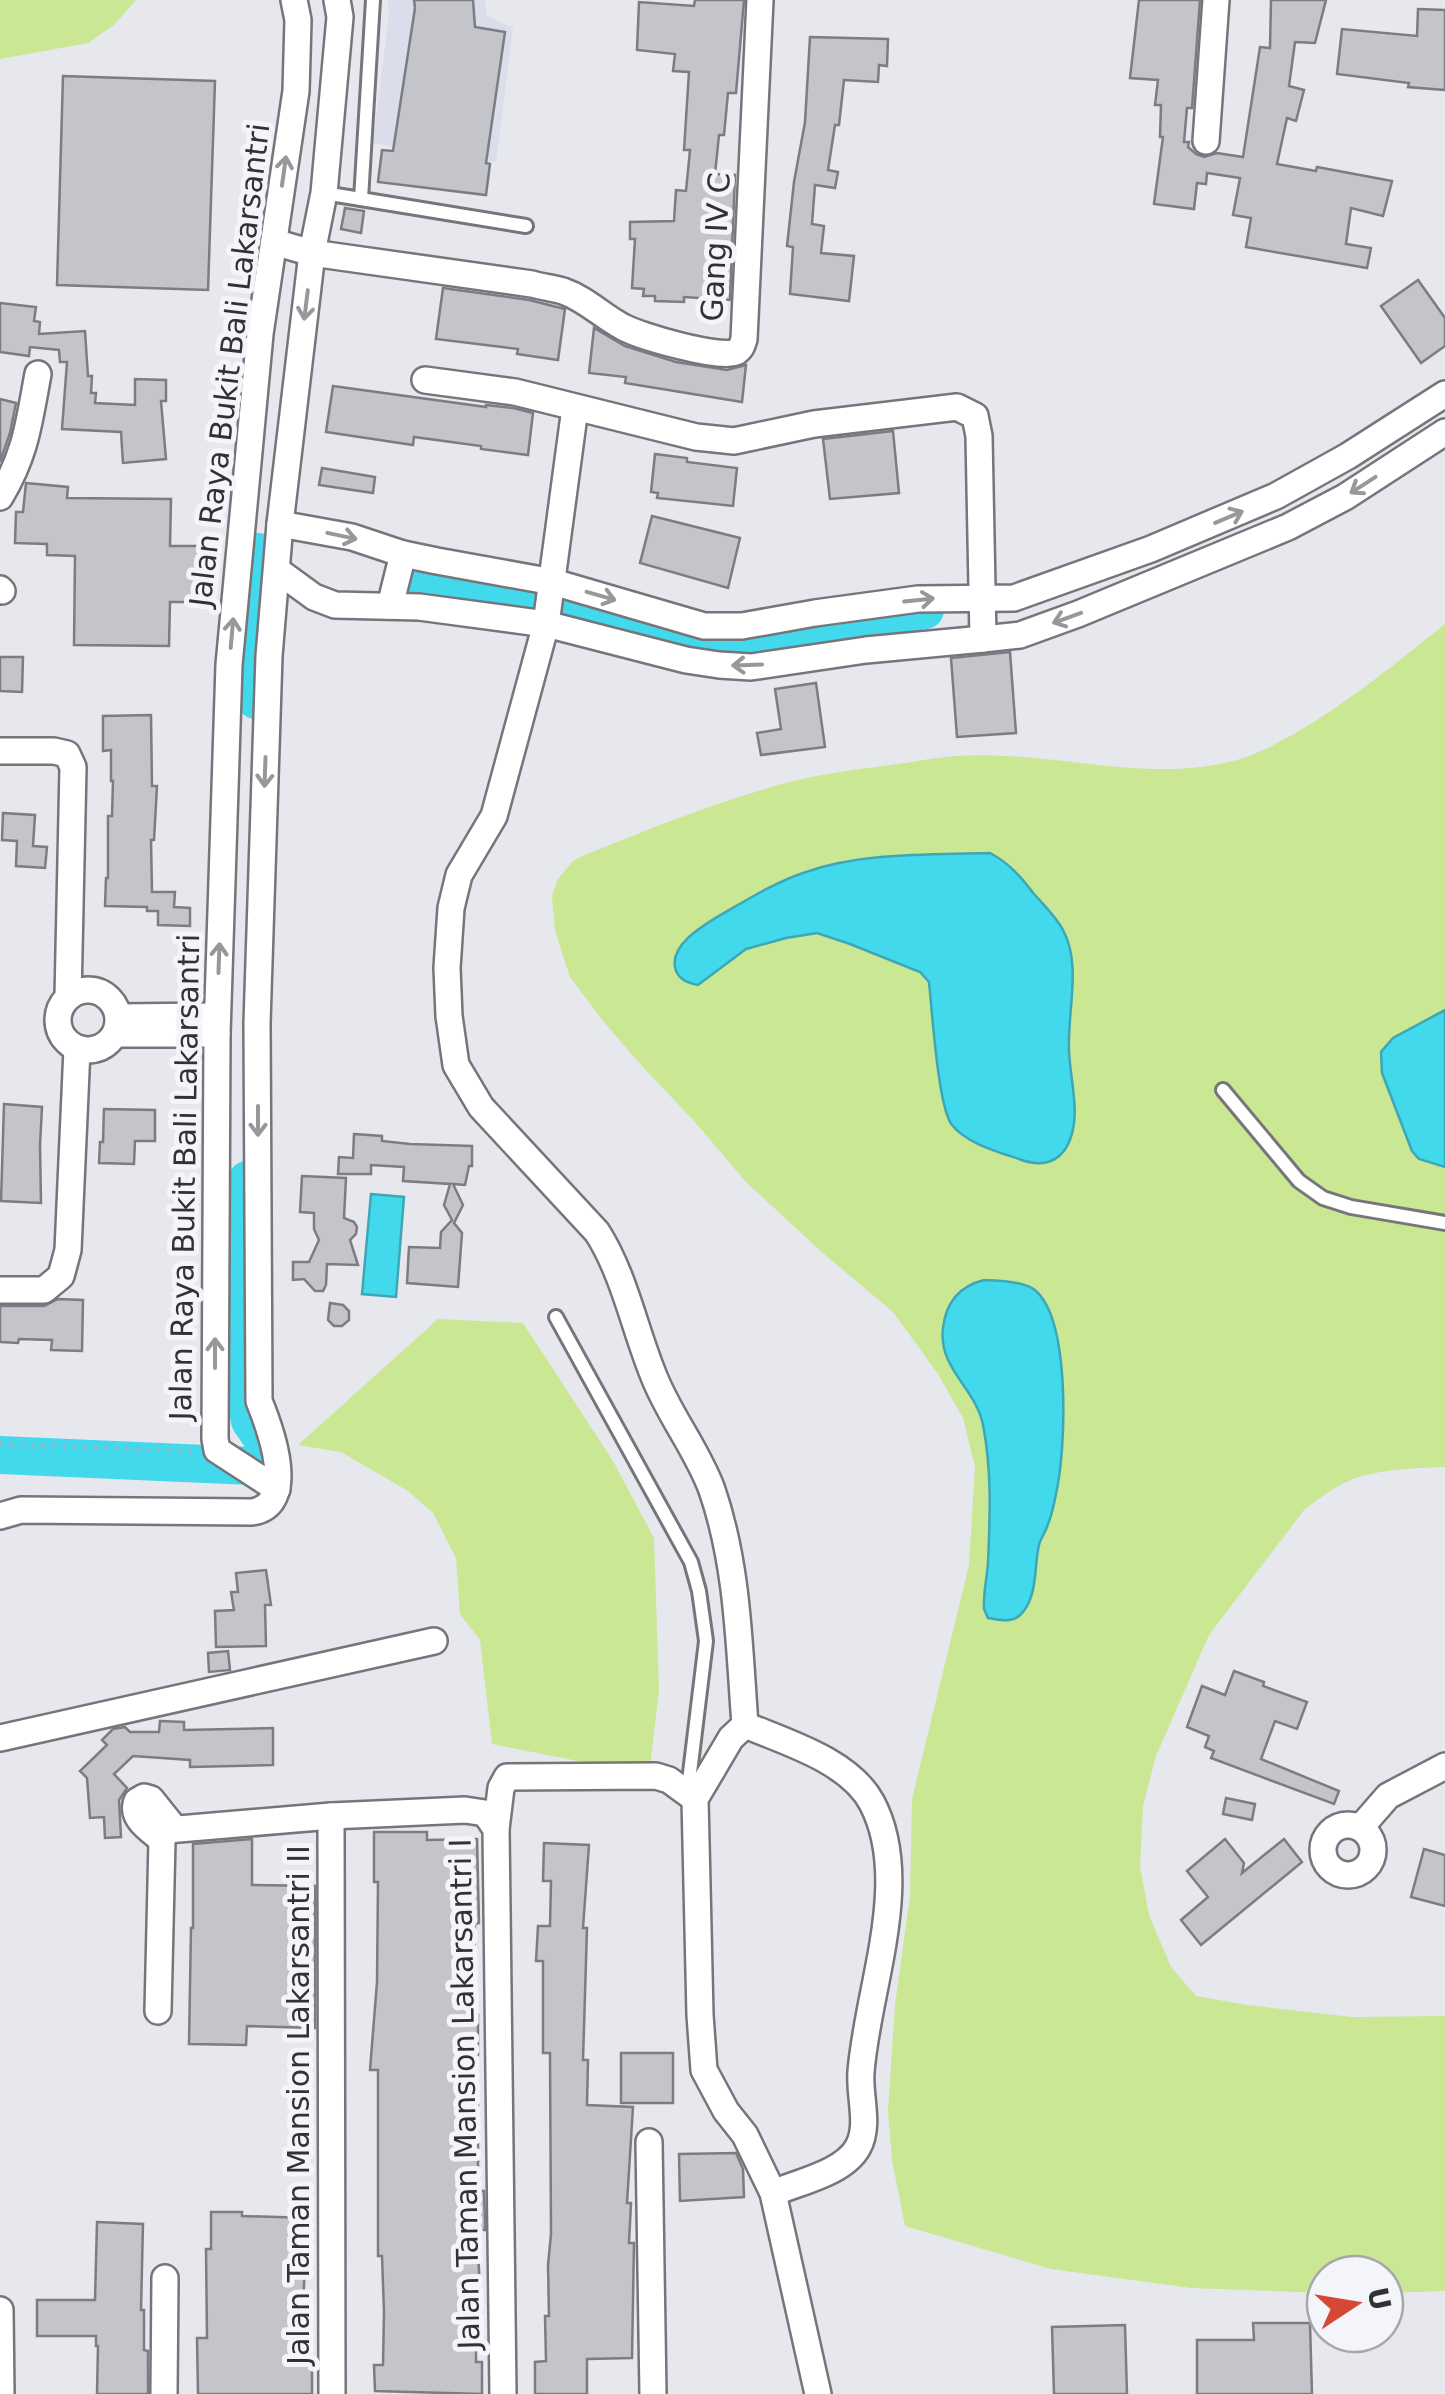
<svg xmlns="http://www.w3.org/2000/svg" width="1445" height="2394" viewBox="0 0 1445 2394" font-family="'DejaVu Sans',sans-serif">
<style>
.built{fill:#dcddeb}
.green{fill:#cae794}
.water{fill:#42d9ed;stroke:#3da7b6;stroke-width:2.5}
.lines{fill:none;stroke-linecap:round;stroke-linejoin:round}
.river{stroke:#42d9ed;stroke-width:38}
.building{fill:#c4c4cb;stroke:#7c7d83;stroke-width:2.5}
.lane-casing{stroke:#75757b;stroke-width:18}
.street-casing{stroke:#75757b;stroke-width:30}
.path{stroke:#ababb0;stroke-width:4;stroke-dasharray:2.5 8;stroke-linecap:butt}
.lane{stroke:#fff;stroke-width:12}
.street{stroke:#fff;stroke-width:25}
.oneway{stroke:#98989a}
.labels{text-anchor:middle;stroke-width:10;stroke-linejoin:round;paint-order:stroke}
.street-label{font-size:30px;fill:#323234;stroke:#f4f5fb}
</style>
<rect width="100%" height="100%" fill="#e7e7ee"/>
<path class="built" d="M388,0H485L487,16L513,28L496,162L373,143L389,15Z"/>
<g class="green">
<path d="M0,0H136L114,25L88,43L0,59Z"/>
<path d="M1445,624V1467C1415,1468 1379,1469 1351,1480C1334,1487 1318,1499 1304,1510L1209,1635L1156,1756L1143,1806L1140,1867L1149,1915L1171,1967L1196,1996L1247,2005L1352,2017L1445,2016V2291L1385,2293V2274H1325V2293L1191,2288L1051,2269L905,2226L892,2160L888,2111L895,2005L910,1896L912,1799L969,1565L975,1467L963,1418L938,1374L893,1312L824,1254L746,1182L694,1121L641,1065L603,1021L570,977L555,931L552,896L558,879L573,861L587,854C652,828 718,801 786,783C823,773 861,769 898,764C918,761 938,757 958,756C1047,750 1142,783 1229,762C1296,746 1390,668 1445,624Z"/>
<path d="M438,1319L523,1323L613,1461L654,1538L659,1691L649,1775L492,1744L480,1640L460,1614L456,1558L433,1513L408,1491L341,1452L298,1445Z"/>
</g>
<g class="water">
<path d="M990,853C1009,863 1021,877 1034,894C1044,905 1056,917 1063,930C1082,965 1067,1012 1069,1051C1070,1081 1083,1120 1066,1148C1054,1166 1037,1166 1019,1159C998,1152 966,1143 952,1125C938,1108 932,1009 929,982L920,972L850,944L817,933L786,938L746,949L698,985C687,983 677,979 675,967C671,945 701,927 717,917C745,901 775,882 806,872C864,852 930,855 990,853Z"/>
<path d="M1445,1010V1167L1419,1159L1412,1151L1382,1073L1381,1052L1393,1038Z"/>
<path d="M371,1194L404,1197L396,1297L362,1294Z"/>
<path d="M984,1280C999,1281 1025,1281 1036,1291C1071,1323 1066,1450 1056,1494C1054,1504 1052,1515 1048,1524C1046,1532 1041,1537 1039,1545C1034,1566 1038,1593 1023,1612C1014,1624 1001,1620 988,1618L984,1609C983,1593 987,1578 988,1563C990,1517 992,1470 983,1425C976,1388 938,1369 943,1328C946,1302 960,1286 984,1280Z"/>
</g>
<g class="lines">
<g class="river">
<path d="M411,575L523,598"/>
<path d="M573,609L736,638L767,637L925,610"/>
<path d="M256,700L259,552"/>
<path d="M247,1180L243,1386L250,1421L268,1447"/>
<path d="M0,1455L252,1466"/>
</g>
</g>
<g class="building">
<path d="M414,0H473L475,27L505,32L486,163L490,164L486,195L378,182L382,150L393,151L415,8Z"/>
<path d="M695,0H744L736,93H728L724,135H719L715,174L735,175L730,300L684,297V302L655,301V296H643L644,289L632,288L635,239H630V222L674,221L676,190L686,191L690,150H684L689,72L673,71L675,54L637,50L639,2L694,6Z"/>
<path d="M1139,0H1200L1192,108H1187L1184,142H1189L1188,147L1196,154L1204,157L1217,153L1243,157L1260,47L1270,48L1271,0H1326L1315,43L1295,42L1289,86L1304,90L1296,121L1287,118L1277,164L1316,171L1317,167L1392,181L1383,216L1351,208L1346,244L1371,248L1367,268L1246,247L1251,218L1233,215L1240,178L1207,173L1206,184L1197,183L1194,209L1154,204L1163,137H1160L1161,105H1155L1158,80L1130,78Z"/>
<path d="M1418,9L1445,10V90L1408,87L1409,83L1337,74L1342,29L1417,36Z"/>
<path d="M810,37L888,39L887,66L879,65L878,82L844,80L839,125H835L828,170L838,172L835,188L815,185L812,224L824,226L821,253L854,256L849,301L790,294L793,247L787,246L794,182L805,122Z"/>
<path d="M63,76L215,81L208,290L57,285Z"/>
<path d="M345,208L364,211L361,233L341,229Z"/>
<path d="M1418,280L1445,318V346L1421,363L1381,306Z"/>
<path d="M443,288L529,300L565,309L558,360L517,354L518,349L436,339Z"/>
<path d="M0,303L36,307L34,321L40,322L39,334L85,331L88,376H92L91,393H96L95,403L135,405V379L166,380V401H161L166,459L123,463L121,432L62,429L67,362H60L59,350L30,347L29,356L0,352Z"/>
<path d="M594,328L625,346L676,362L727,370L746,365L742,402L625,383L626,377L589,373Z"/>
<path d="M333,386L486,407V405L513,408L533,413L528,455L481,449V446L414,437L413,445L326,432Z"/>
<path d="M0,399L16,403L10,433L0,462Z"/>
<path d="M893,431L899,493L830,499L823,439Z"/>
<path d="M655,454L687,458V462L737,468L733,506L657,498L658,493L651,492Z"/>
<path d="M322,468L375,477L373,493L319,485Z"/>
<path d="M26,483L68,487L67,498L171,499L170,546H210L209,602H170L169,646L74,645L75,556L47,555V544L15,543L16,512H23Z"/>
<path d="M652,516L740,538L728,588L640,563Z"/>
<path d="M1010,652L1016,733L957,737L951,658Z"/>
<path d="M0,657H23L22,692L0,691Z"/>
<path d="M816,683L825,747L761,755L757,733L781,729L775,689Z"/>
<path d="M151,715L152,786H157L154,840H151L152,892H175L174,907L190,908V926L158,925V911H147V907L105,906L106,878H108V816H112L113,781H111V750L103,751V716Z"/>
<path d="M3,813L35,815L33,846L47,847L45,868L16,866L17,841L2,840Z"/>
<path d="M4,1104L42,1107L40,1145L41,1203L1,1201Z"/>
<path d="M104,1109L155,1110V1141H135L134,1164L99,1163L100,1142H103Z"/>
<path d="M354,1134L382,1136V1141L410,1144L472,1146V1166H469L465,1185L453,1184L463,1205L454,1223L462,1233L458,1287L407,1283L409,1247L440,1248L441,1232L452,1220L444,1205L450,1184L403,1181L404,1167L371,1165V1174H338L339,1157L353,1158Z"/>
<path d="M302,1176L346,1178L344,1218L354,1222L357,1227L356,1234L350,1240L358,1265L327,1264L326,1285L323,1291H315L304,1279L293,1280V1262H309L319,1240L314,1229V1213L300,1212Z"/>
<path d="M58,1299L83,1300L82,1351L51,1350L52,1340L19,1339L18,1343L0,1342V1306H44Z"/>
<path d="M330,1303L343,1305L349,1311V1320L342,1326H334L328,1320Z"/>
<path d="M266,1570L271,1605H265L266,1646L216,1647L215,1611L234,1610L231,1592H238L236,1573Z"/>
<path d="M228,1651L230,1670L209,1672L208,1653Z"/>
<path d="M1234,1671L1264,1682L1263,1686L1307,1702L1297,1729L1275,1721L1261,1759L1339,1791L1334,1804L1211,1758L1214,1751L1205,1747L1209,1736L1187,1727L1202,1686L1225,1695Z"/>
<path d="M160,1721L184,1722V1730L273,1728V1765L190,1767V1760L133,1756L114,1774L127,1788L119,1800L121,1837L105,1838L104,1817L90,1818L87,1778L80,1771L107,1745L102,1740L113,1729L125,1727L130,1732H159Z"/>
<path d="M1226,1798L1255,1804L1252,1820L1223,1814Z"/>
<path d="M374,1832H427V1840L477,1839L479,1923L475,1924L474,1966V2015H478V2055H474V2103H478V2191H484L485,2222V2230L477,2229L481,2313H476V2362H482V2394L375,2391L374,2365H383L384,2312L382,2256H378V2070H370L377,1982L378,1882H374Z"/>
<path d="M252,1839V1885L315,1886V2028L247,2026L246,2045L189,2044L191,1928H193V1844Z"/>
<path d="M1225,1839L1244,1863L1242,1873L1284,1839L1302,1862L1201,1945L1181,1920L1208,1897L1187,1871Z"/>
<path d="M544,1843L589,1845L583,1928H587L583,2060H588L587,2105L633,2107L627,2203H631L629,2243H634L632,2358L587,2359V2394H535V2362L546,2361L545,2316H549L548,2265L551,2234L550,2053H543V1961H536L538,1926H550L551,1881H543Z"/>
<path d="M1424,1849L1445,1855V1906L1411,1897Z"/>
<rect x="621" y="2053" width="52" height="50"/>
<path d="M736,2153L743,2169L744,2197L680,2201L679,2154Z"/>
<path d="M211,2212H242V2216L309,2218L307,2260H305L301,2362H312V2394H198L197,2338H207L206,2249H211Z"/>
<path d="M97,2222L143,2224L141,2310H144V2350L148,2351V2394H97L98,2346H96V2336H37V2300H95Z"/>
<path d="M1253,2323H1310L1312,2394H1197V2340H1254Z"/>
<path d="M1125,2325L1127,2394H1054L1052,2327Z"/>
</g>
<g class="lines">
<defs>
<g id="lane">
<path d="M324,193L526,226"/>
<path d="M361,199L373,0"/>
<path d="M1223,1090L1299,1181L1323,1198L1351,1207L1445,1223"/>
<path d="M556,1317L691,1562L699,1591L706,1641L689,1781L693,1792"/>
</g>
<g id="street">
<path d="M1206,141L1216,0"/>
<path d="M274,242L312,253L532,284C542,287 553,288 563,291C586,299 602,316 623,327C639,336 722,360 736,352C742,348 742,345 744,339L760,0"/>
<path d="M425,380L515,392L696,437L734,441L814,424L957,407L975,416L979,436L983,639"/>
<path d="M575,408L546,624L494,816L459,875L451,908L447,968L449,1016L456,1065L481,1107L597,1232C624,1274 634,1327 653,1374C668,1414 697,1449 712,1490C738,1566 739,1645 745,1725L731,1738L695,1799L700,2015L704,2070L726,2111L745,2135L773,2193L818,2394"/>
<path d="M0,497C26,454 29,422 38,374"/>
<path d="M280,524L352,537L403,554L437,561L553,582L704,626H742L815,613L918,599L1014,598L1151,549L1276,496L1348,456L1445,394"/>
<path d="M277,570L314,597L335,605L419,607L546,624L686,660L719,665L751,667L866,650L983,639L1020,635L1078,614L1288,527L1345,497L1445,432"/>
<path d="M0,589L2,591"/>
<path d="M390,606L403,554"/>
<path d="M0,751H54L67,754L73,767L68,997"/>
<circle cx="88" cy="1020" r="30"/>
<path d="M118,1017L217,1016"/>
<path d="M116,1034H217"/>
<path d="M0,1290H44L61,1276L68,1250L77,1049"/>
<path d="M277,1489L217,1450L215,1439L217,1034L229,665L260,334L296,91L298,20L294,0"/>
<path d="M0,1516L21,1510L252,1512C299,1505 270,1428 259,1401L257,1023L269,656L280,524L312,253L324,193L340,17L337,0"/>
<path d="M745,1725C786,1742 850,1761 872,1803C913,1881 867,1990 861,2072C859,2096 870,2125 858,2147C844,2173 799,2182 773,2193"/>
<path d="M0,1738L434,1641"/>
<path d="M331,1816L332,2394"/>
<circle cx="1348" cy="1850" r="25"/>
<path d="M1361,1827L1388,1796L1445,1766"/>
<path d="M496,1829L501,1788L507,1777L656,1776L669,1780L695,1799"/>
<path d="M162,1840C150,1830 130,1818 137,1801L144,1797L151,1799L175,1829"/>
<path d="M158,2011L162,1840L167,1830L331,1816L465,1810L485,1813L496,1829L503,2394"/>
<path d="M649,2142L653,2394"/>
<path d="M0,2310L1,2394"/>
<path d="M164,2394L165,2278"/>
</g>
</defs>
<use href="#lane" class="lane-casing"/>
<use href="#street" class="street-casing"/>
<path class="path" d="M0,1444L195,1451"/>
<use href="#lane" class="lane"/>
<use href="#street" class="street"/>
</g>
<defs><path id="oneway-shaft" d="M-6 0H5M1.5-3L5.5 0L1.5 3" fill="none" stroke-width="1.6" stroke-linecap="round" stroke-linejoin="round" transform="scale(2.5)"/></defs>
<g class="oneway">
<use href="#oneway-shaft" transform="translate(284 171) rotate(-82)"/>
<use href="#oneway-shaft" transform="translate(306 305) rotate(97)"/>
<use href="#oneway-shaft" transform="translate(1363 485) rotate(147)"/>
<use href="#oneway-shaft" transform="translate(1229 517) rotate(-23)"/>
<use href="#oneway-shaft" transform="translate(342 536) rotate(12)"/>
<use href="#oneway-shaft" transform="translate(601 596) rotate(16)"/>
<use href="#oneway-shaft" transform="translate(919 600) rotate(-6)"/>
<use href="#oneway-shaft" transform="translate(1067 618) rotate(160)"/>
<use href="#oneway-shaft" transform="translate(232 633) rotate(-85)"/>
<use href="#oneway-shaft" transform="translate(747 665) rotate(178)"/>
<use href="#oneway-shaft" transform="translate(265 772) rotate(92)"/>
<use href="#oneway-shaft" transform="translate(219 958) rotate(-88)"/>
<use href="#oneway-shaft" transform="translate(258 1121) rotate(90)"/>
<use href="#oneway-shaft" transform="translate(215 1353) rotate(-90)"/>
</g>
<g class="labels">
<g class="street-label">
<text transform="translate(716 247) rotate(-87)" y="10">Gang IV C</text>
<text transform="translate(230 365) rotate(-83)" y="10">Jalan Raya Bukit Bali Lakarsantri</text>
<text transform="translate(185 1177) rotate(-89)" y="10">Jalan Raya Bukit Bali Lakarsantri</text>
<text transform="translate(465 2094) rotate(-91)" y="10">Jalan Taman Mansion Lakarsantri I</text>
<text transform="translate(299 2105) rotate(-90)" y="10">Jalan Taman Mansion Lakarsantri II</text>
</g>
</g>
<g transform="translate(1355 2304) rotate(78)"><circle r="48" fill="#f4f5fb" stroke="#a6a7ab" stroke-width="2.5"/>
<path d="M0-8L18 38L0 25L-18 38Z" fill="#d54836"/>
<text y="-15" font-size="28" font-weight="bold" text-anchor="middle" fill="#323234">U</text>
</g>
</svg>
